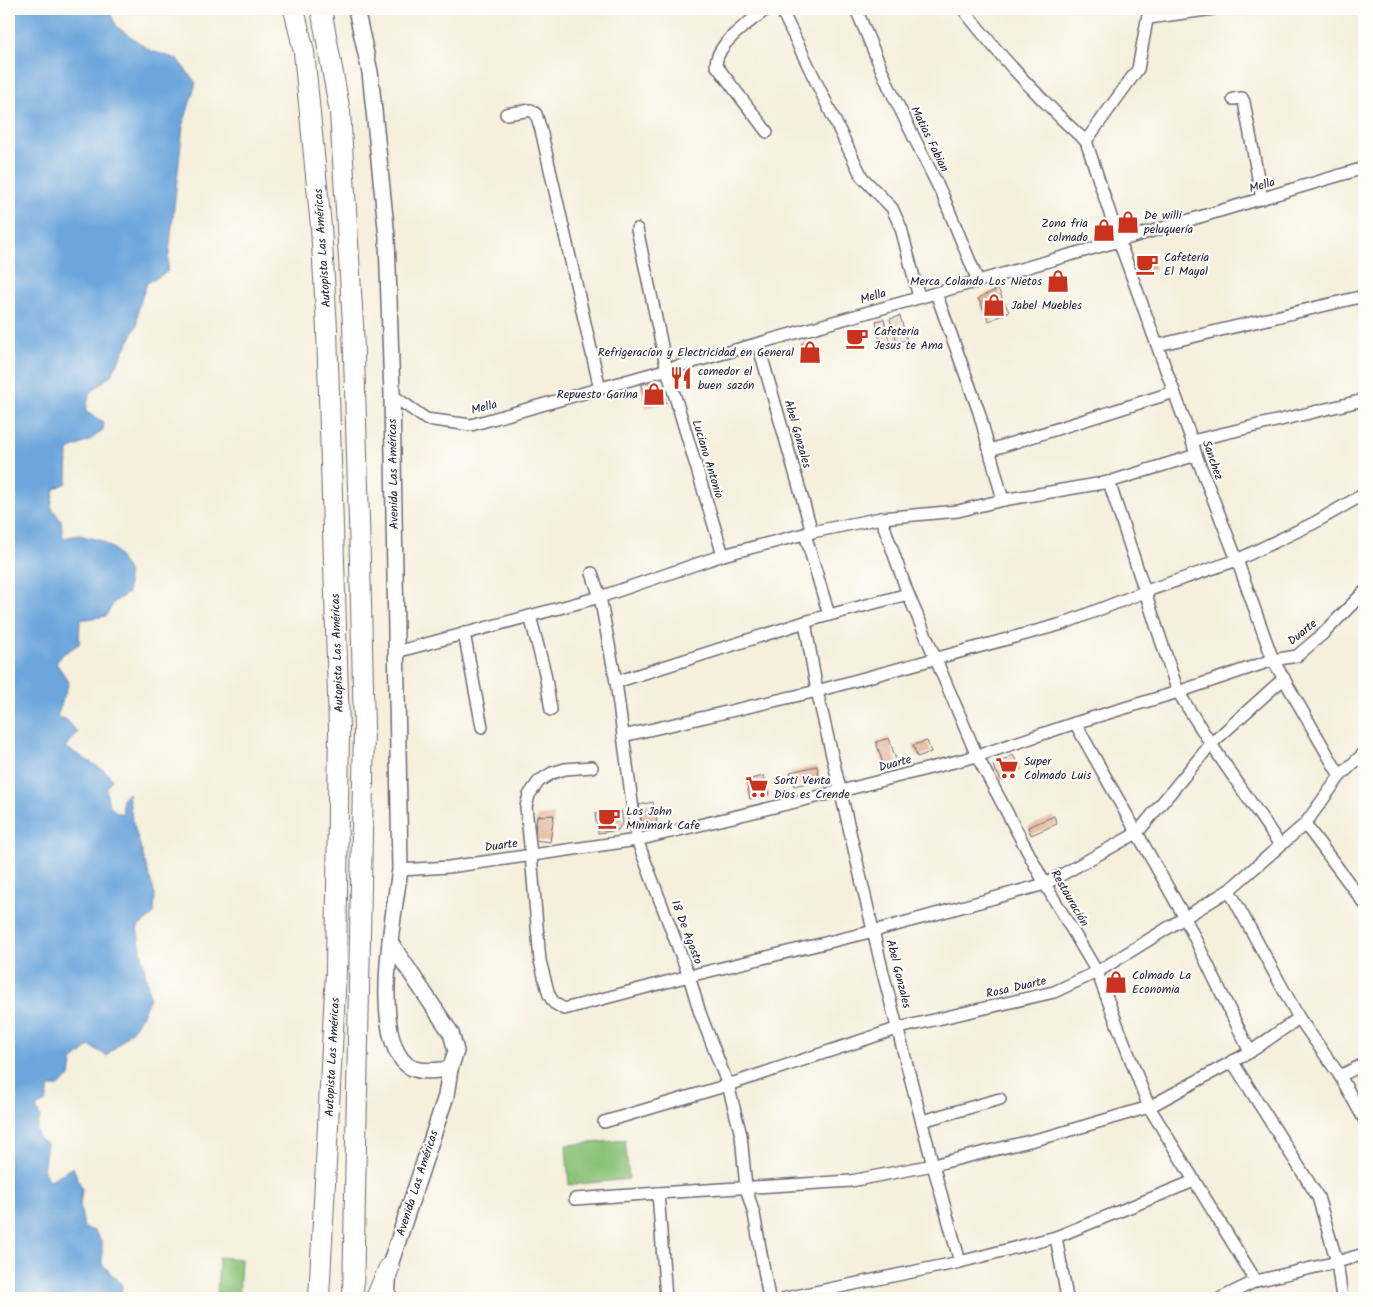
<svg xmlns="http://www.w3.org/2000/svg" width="1373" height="1307" viewBox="0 0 1373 1307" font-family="Kalam,sans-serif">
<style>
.green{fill:#8ac378;stroke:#56725a}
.water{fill:#6ca6dc;stroke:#47648c}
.building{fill:#e3b194}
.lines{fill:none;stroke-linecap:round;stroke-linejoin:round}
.street-casing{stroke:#6c6a73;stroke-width:14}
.secondary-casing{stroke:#6c6a73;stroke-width:18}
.highway-casing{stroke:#6c6a73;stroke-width:22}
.street{stroke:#fff;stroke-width:11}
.secondary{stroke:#fff;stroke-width:15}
.highway{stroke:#fff;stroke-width:20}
.labels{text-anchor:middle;stroke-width:4.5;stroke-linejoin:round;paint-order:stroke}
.street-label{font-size:12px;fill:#22223b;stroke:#fdfcf7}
.poi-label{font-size:12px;fill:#22223b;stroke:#fdfcf7;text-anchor:start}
</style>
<rect width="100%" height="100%" fill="#fdfcf7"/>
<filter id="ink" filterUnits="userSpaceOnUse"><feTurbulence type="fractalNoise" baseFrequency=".02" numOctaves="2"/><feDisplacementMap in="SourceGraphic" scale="10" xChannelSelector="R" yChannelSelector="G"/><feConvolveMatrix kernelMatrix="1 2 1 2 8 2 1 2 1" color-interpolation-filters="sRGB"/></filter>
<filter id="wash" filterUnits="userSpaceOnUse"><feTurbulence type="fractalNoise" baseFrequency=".0096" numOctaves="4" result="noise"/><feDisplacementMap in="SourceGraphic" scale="20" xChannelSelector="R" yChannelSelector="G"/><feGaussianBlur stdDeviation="1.12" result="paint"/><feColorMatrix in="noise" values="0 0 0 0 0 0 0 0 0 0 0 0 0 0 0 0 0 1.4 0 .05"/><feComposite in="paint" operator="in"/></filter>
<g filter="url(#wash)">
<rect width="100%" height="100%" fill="#f5efdc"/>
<g class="green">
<path d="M625,1140L629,1179L569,1185L566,1145Z"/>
<path d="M219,1257L241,1259L239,1298H217Z"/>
</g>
<path class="water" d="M9,9H108L117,27L151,51L177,59L196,83L183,125L167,272L147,283L138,309L137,325L112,374L89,394L86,412L104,422L103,430L89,441L68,450L67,483L54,489L51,506L61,521L63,538L79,535L100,540L115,550L128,571V593L114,602L106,616L80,620L79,644L63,654L56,663L69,682L57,717L66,719L78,733L65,747L105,771L112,779L106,788C107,801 109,811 123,814L122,799L128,793L132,819L155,895L154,914L137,928L150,998L136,1026L107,1056L90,1046L72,1061L70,1077L57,1087H49L46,1102L36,1107L40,1118L36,1130L39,1139L47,1144L43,1170L49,1181L73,1167L82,1189L80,1205L84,1228L95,1231L102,1243V1264L122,1285L121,1298H9Z"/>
<g id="blocks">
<g class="building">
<path d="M1151,256L1155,269L1144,272L1140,260Z"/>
<path d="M1060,271L1066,287L1055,291L1049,275Z"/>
<path d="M998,289L1009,312L989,321L978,298Z"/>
<path d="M900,316L907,340L897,342L890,319Z"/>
<path d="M884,319L890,345L881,347L876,321Z"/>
<path d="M862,327L864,348L851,349L849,328Z"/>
<path d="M812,340L818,360L807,363L801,344Z"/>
<path d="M655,381L662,386L666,403L646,408L641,385Z"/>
<path d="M889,738L897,763L884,767L876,742Z"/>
<path d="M927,741L931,752L917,757L913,745Z"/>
<path d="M1013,755L1021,769L1001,780L993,766Z"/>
<path d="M817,766L820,780L794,786L790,772Z"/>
<path d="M764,776L769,795L750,799L746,780Z"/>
<path d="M653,802L657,822L642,825L639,805Z"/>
<path d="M621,810L623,822L618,830L598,833L595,814Z"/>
<path d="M554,815L550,842L534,840L537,816Z"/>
<path d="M1054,816L1057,824L1031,835L1028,827Z"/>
<path d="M1116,972L1125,987L1116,992L1108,978Z"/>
</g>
</g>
</g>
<g filter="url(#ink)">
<use href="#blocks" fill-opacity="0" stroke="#6c6a73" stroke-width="1"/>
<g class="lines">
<defs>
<g id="street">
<path d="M767,9C751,21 716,43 716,65L767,132"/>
<path d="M781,9L862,177L892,208L901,228L919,297"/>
<path d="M856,9L889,87L943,196L978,281"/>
<path d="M963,9C988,41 1015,72 1044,101C1058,115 1071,129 1086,141"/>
<path d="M1149,18L1213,9"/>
<path d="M1233,99L1242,98L1244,102L1262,199"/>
<path d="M506,114L531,110L536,114L541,130L600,389"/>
<path d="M1086,141L1119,241L1192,441L1196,455L1237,560L1273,660L1340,776"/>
<path d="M1086,141L1138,69L1149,9"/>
<path d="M637,229L667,370L723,555"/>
<path d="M936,293L979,412L1003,500"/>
<path d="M758,344L812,532"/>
<path d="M1158,345L1364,296"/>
<path d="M392,395L426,419L471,425L1119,241L1364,168"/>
<path d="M1192,441L1364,400"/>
<path d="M990,450L1174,392"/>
<path d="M1109,482L1178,692L1211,744L1280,845"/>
<path d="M881,518L908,594L977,756L1045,884L1097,972L1149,1107L1256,1281"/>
<path d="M805,534L829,615L805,622L817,691L883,973L933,1165L960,1262"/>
<path d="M592,573L600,597L616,682L637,840L689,976L700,1013L728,1085L741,1135L746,1188L754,1214L769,1298"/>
<path d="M829,615L908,594"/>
<path d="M530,616L545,673L551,710"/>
<path d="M464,633L482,727"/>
<path d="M396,652L600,597L723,555L812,532L881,518L958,511L1003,500L1109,482L1196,455"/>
<path d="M616,682L805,622"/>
<path d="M1075,723L1185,918L1250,1052"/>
<path d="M623,736L817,691L1062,624L1152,589L1237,560L1314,523L1364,494"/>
<path d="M592,767L565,769L552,773L539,781L529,795L526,807L531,855L540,961L549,995L554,1003L564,1009L689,976L874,931L1045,884L1137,833L1211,744L1284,678"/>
<path d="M1305,824L1364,903"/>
<path d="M400,870L449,867L637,840L841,791L977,756L1075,723L1178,692L1273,660L1297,656L1325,632L1364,592"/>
<path d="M1229,890L1299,1018L1340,1076L1364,1119"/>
<path d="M1232,1061L1318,1197L1337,1262L1342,1298"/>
<path d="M1340,1076L1364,1064"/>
<path d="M922,1121L1000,1099"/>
<path d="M604,1122L728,1085L899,1028L1054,992L1097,972L1229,890L1305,824L1340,776L1364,753"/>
<path d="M575,1199L658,1193"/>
<path d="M1056,1237L1067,1298"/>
<path d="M666,1298L658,1193L851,1181L933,1165L1054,1135L1149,1107L1250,1052L1299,1018"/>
<path d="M786,1298L960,1262L1056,1237L1194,1181"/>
<path d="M1221,1298L1256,1281L1337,1262L1364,1254"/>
</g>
<g id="secondary">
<path d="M356,9L370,72L387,237L392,395L400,870C394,911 368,1046 412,1068C423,1073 439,1070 450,1069"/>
<path d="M387,1298L389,1268L446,1096L450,1069L456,1051L451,1033L390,942"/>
</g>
<g id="highway">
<path d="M294,9L304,52L321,227L327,329L339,728L336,971L319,1298"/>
<path d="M321,9L340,112L353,324L359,520L364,729L353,1298"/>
<path d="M376,1298L389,1268"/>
</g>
</defs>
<use href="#street" class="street-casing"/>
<use href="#secondary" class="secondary-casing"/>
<use href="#highway" class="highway-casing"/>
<use href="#street" class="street"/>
<use href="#secondary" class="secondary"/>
<use href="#highway" class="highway"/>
</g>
</g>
<defs>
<symbol id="shop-bare" viewBox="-9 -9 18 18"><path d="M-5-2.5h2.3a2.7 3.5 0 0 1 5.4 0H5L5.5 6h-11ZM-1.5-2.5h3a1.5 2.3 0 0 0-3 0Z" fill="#c8321e" stroke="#fdfcf7" stroke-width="2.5" paint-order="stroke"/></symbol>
<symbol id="cafe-bare" viewBox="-9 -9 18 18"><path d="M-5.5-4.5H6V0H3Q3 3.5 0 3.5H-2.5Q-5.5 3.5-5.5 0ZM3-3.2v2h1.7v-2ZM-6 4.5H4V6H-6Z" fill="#c8321e" stroke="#fdfcf7" stroke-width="2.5" paint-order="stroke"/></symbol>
<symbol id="restaurant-bare" viewBox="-9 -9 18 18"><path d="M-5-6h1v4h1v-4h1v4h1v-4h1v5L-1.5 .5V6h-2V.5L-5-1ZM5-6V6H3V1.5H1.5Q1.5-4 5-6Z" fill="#c8321e" stroke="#fdfcf7" stroke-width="2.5" paint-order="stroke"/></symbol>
<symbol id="supermarket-bare" viewBox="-9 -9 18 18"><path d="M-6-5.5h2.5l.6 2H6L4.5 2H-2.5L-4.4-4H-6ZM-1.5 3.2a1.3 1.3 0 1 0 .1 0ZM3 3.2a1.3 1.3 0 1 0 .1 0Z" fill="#c8321e" stroke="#fdfcf7" stroke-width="2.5" paint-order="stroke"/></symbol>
</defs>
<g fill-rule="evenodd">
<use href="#shop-bare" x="1112" y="206" width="32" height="32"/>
<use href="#shop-bare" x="1088" y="214" width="32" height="32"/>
<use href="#cafe-bare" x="1131" y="248" width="32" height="32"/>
<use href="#shop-bare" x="1042" y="265" width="32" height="32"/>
<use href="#shop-bare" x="978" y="289" width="32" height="32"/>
<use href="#cafe-bare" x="841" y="322" width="32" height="32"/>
<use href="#shop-bare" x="794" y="336" width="32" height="32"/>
<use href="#restaurant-bare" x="665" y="362" width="32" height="32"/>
<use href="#shop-bare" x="638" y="378" width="32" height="32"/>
<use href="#supermarket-bare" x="991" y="752" width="32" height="32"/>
<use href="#supermarket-bare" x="741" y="771" width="32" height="32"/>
<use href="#cafe-bare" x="593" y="802" width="32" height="32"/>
<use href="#shop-bare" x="1100" y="966" width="32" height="32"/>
</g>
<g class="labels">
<g class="street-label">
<text transform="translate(930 139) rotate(64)" y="4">Matias Fabian</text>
<text transform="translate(1262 185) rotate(-16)" y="4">Mella</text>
<text transform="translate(322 248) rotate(-94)" y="4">Autopista Las Américas</text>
<text transform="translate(873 296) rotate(-16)" y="4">Mella</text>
<text transform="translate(484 407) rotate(-14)" y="4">Mella</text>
<text transform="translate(798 434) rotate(74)" y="4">Abel Gonzales</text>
<text transform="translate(708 459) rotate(73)" y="4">Luciano Antonio</text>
<text transform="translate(1213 460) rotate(71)" y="4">Sanchez</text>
<text transform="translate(393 474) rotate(-91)" y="4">Avenida Las Américas</text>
<text transform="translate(1302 632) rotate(-39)" y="4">Duarte</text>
<text transform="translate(337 653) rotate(-92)" y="4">Autopista Las Américas</text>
<text transform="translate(895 763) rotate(-15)" y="4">Duarte</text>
<text transform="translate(501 845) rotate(-8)" y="4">Duarte</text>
<text transform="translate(1070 898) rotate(60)" y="4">Restauración</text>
<text transform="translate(687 932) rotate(69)" y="4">18 De Agosto</text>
<text transform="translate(899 974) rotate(76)" y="4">Abel Gonzales</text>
<text transform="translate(1016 987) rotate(-13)" y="4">Rosa Duarte</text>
<text transform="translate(332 1057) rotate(-87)" y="4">Autopista Las Américas</text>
<text transform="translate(417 1183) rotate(-72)" y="4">Avenida Las Américas</text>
</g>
<g class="poi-label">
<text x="1144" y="219">De willi<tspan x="1144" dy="14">peluquería</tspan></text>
<text x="1088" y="227" text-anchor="end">Zona fria<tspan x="1088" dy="14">colmado</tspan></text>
<text x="1164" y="261">Cafeteria<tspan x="1164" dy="14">El Mayol</tspan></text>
<text x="1042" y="285" text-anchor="end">Merca Colando Los Nietos</text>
<text x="1011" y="309">Jabel Muebles</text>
<text x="874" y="335">Cafeteria<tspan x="874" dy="14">Jesus te Ama</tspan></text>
<text x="794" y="356" text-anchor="end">Refrigeracíon y Electricidad en General</text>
<text x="698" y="375">comedor el<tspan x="698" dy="14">buen sazón</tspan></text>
<text x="638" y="398" text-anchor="end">Repuesto Garina</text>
<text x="1024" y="765">Super<tspan x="1024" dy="14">Colmado Luis</tspan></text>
<text x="774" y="784">Sorti Venta<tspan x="774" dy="14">Dios es Crende</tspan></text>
<text x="626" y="815">Los John<tspan x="626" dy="14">Minimark Cafe</tspan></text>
<text x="1132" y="979">Colmado La<tspan x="1132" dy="14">Economia</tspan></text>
</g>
</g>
<rect width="1373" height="1307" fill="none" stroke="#fdfcf7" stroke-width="30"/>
</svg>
